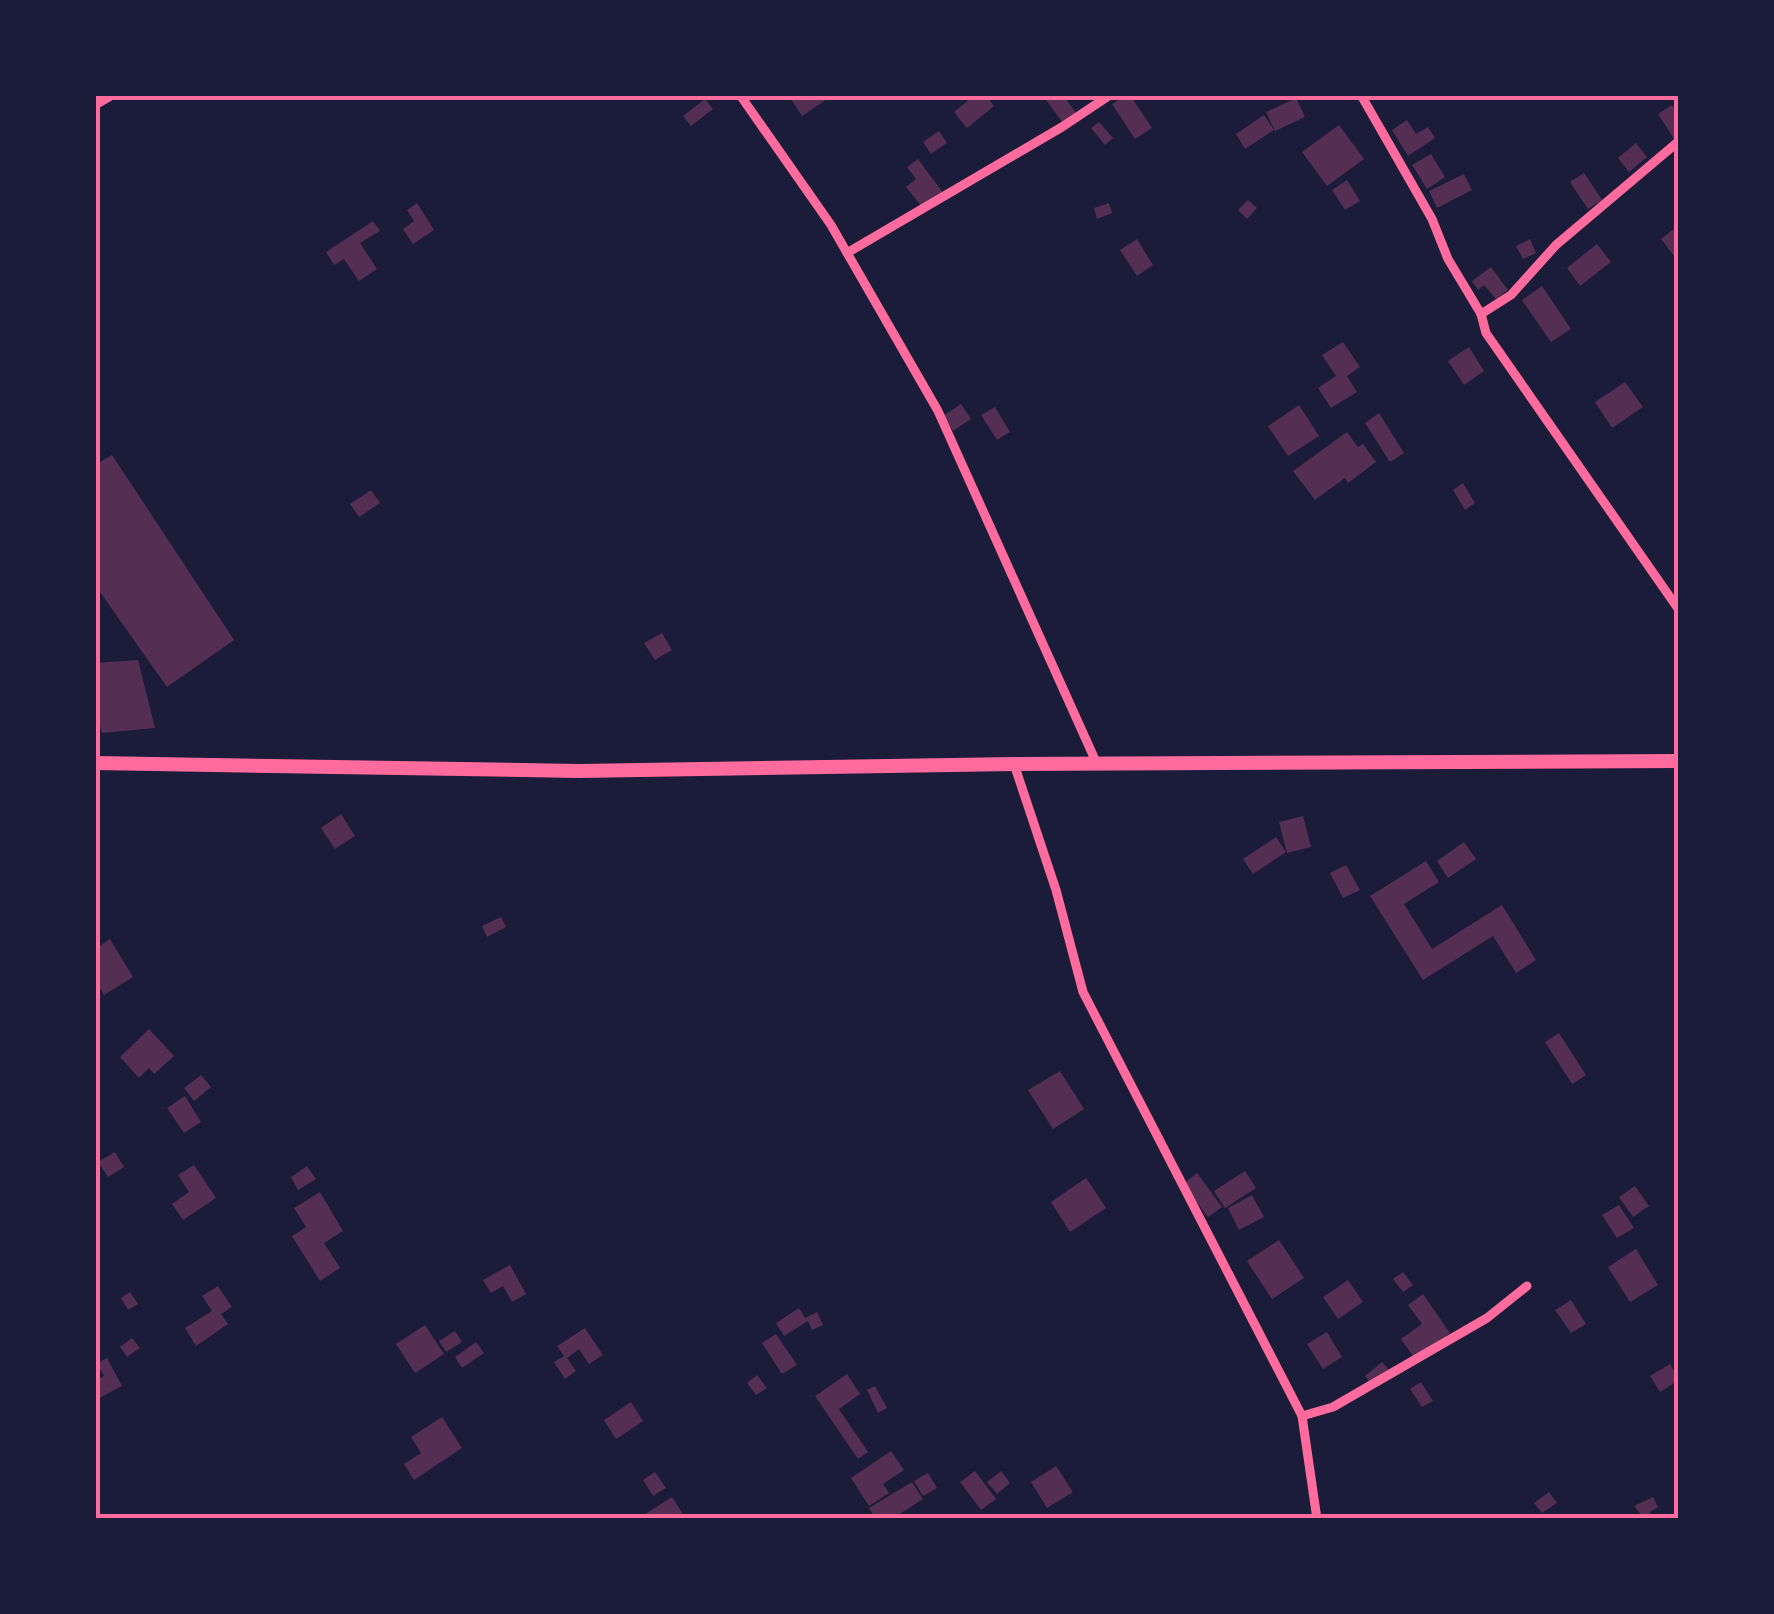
<svg xmlns="http://www.w3.org/2000/svg" width="1774" height="1614" viewBox="0 0 1774 1614" font-family="'Crimson Pro',serif">
<style>
.building{fill:#542f53}
.lines{fill:none;stroke-linecap:round;stroke-linejoin:round}
.minor{stroke:#ff6b9d;stroke-width:9}
.trunk{stroke:#ff6b9d;stroke-width:14}
.neatline{fill:none;stroke:#ff6b9d;stroke-width:4}
</style>
<rect width="100%" height="100%" fill="#1b1b3a"/>
<g class="building">
<path d="M788,95H833L802,116Z"/>
<path d="M975,95H986L994,106L967,128L954,112Z"/>
<path d="M1053,95H1063L1076,113L1063,123L1046,100Z"/>
<path d="M1126,95H1130L1152,128L1135,139L1112,104Z"/>
<path d="M1296,98L1305,117L1275,131L1266,112Z"/>
<path d="M705,99L713,109L691,126L683,116Z"/>
<path d="M1672,105L1679,117V137L1674,139L1658,114Z"/>
<path d="M1264,115L1274,130L1245,149L1236,134Z"/>
<path d="M1407,120L1416,134L1428,127L1435,138L1408,156L1392,130Z"/>
<path d="M1099,122L1113,138L1105,145L1091,128Z"/>
<path d="M1339,125L1364,159L1327,186L1302,152Z"/>
<path d="M939,131L947,143L931,154L923,142Z"/>
<path d="M1636,143L1647,157L1629,172L1618,158Z"/>
<path d="M1431,154L1445,177L1427,189L1412,165Z"/>
<path d="M918,159L943,193L923,208L906,187L916,179L907,167Z"/>
<path d="M1584,173L1602,200L1588,209L1570,182Z"/>
<path d="M1464,174L1472,190L1437,208L1429,191Z"/>
<path d="M1347,180L1360,201L1345,210L1332,190Z"/>
<path d="M1248,200L1257,208L1247,219L1238,210Z"/>
<path d="M417,203L434,230L413,244L403,229L414,221L407,210Z"/>
<path d="M1109,203L1112,213L1097,219L1094,208Z"/>
<path d="M373,221L380,231L360,243L377,269L359,281L344,259L334,265L326,252Z"/>
<path d="M1679,225V253L1674,256L1661,239Z"/>
<path d="M1137,239L1153,265L1137,276L1120,250Z"/>
<path d="M1530,239L1536,253L1523,259L1516,246Z"/>
<path d="M1597,244L1611,262L1580,286L1567,268Z"/>
<path d="M1491,267L1508,290L1496,299L1484,285L1478,290L1472,281Z"/>
<path d="M1542,286L1571,329L1551,342L1522,300Z"/>
<path d="M1343,342L1360,367L1347,376L1357,392L1331,408L1318,388L1336,376L1322,355Z"/>
<path d="M1469,347L1484,371L1464,385L1448,361Z"/>
<path d="M1625,382L1643,407L1612,428L1595,402Z"/>
<path d="M961,404L971,419L953,431L943,416Z"/>
<path d="M1299,405L1319,436L1288,456L1268,426Z"/>
<path d="M995,407L1010,432L997,440L981,415Z"/>
<path d="M1379,413L1404,453L1390,462L1365,423Z"/>
<path d="M1347,432L1358,447L1363,444L1376,462L1348,483L1345,478L1315,500L1293,471Z"/>
<path d="M112,455L234,640L167,687L95,585V465Z"/>
<path d="M1463,483L1475,503L1465,510L1453,490Z"/>
<path d="M371,490L380,503L359,517L350,504Z"/>
<path d="M662,633L672,650L655,660L644,643Z"/>
<path d="M138,660L155,728L102,733L95,709V663Z"/>
<path d="M341,814L355,836L335,849L321,828Z"/>
<path d="M1303,816L1311,847L1287,853L1279,822Z"/>
<path d="M1276,837L1286,852L1253,874L1243,859Z"/>
<path d="M1464,842L1476,859L1448,878L1437,861Z"/>
<path d="M1426,861L1439,882L1404,904L1432,949L1502,905L1536,960L1516,973L1493,936L1423,980L1370,896Z"/>
<path d="M1346,865L1360,890L1343,898L1330,873Z"/>
<path d="M501,917L506,927L487,937L482,926Z"/>
<path d="M110,939L133,977L104,995L95,980V949Z"/>
<path d="M149,1029L174,1056L154,1074L149,1068L139,1078L120,1057Z"/>
<path d="M1559,1033L1586,1075L1572,1084L1545,1042Z"/>
<path d="M1060,1071L1084,1109L1053,1129L1028,1090Z"/>
<path d="M201,1075L211,1087L194,1101L184,1088Z"/>
<path d="M185,1096L201,1122L184,1133L167,1108Z"/>
<path d="M115,1152L124,1167L108,1177L98,1162Z"/>
<path d="M194,1165L216,1198L183,1220L172,1204L189,1192L178,1175Z"/>
<path d="M307,1166L316,1179L298,1190L291,1177Z"/>
<path d="M1245,1171L1256,1188L1225,1208L1214,1191Z"/>
<path d="M1197,1173L1222,1207L1208,1217L1183,1184Z"/>
<path d="M1086,1178L1106,1208L1070,1232L1051,1202Z"/>
<path d="M1635,1186L1649,1206L1633,1217L1619,1197Z"/>
<path d="M320,1192L343,1231L324,1243L340,1268L320,1281L292,1236L306,1227L294,1208Z"/>
<path d="M1252,1195L1264,1217L1239,1230L1228,1208Z"/>
<path d="M1619,1205L1634,1228L1617,1238L1602,1215Z"/>
<path d="M1279,1240L1304,1278L1272,1299L1247,1261Z"/>
<path d="M1636,1249L1658,1285L1630,1302L1608,1267Z"/>
<path d="M510,1265L526,1294L512,1302L503,1286L491,1293L483,1280Z"/>
<path d="M1403,1272L1413,1285L1403,1292L1393,1279Z"/>
<path d="M1348,1280L1363,1302L1338,1319L1323,1297Z"/>
<path d="M218,1286L232,1307L221,1314L228,1324L196,1346L185,1328L212,1311L202,1296Z"/>
<path d="M130,1292L138,1304L128,1310L121,1298Z"/>
<path d="M1423,1294L1450,1333L1415,1359L1401,1339L1422,1324L1408,1305Z"/>
<path d="M1571,1300L1586,1324L1571,1333L1555,1310Z"/>
<path d="M799,1308L805,1318L817,1312L823,1325L812,1330L808,1321L784,1336L776,1323Z"/>
<path d="M425,1325L444,1354L415,1373L396,1344Z"/>
<path d="M585,1328L603,1355L589,1364L579,1349L567,1358L576,1371L565,1379L554,1362L564,1356L557,1346Z"/>
<path d="M455,1331L462,1342L446,1352L439,1341Z"/>
<path d="M1327,1332L1342,1357L1323,1369L1307,1344Z"/>
<path d="M776,1334L797,1365L782,1374L762,1343Z"/>
<path d="M132,1338L140,1348L127,1357L120,1347Z"/>
<path d="M476,1342L484,1353L462,1368L455,1357Z"/>
<path d="M107,1358L122,1386L99,1398L95,1381L104,1376L97,1363Z"/>
<path d="M1382,1362L1391,1372L1373,1386L1365,1376Z"/>
<path d="M1670,1364L1679,1380L1660,1392L1650,1376Z"/>
<path d="M847,1374L860,1394L839,1409L868,1452L858,1459L815,1396Z"/>
<path d="M757,1375L767,1388L756,1395L747,1383Z"/>
<path d="M1421,1382L1433,1401L1422,1407L1410,1389Z"/>
<path d="M875,1386L887,1408L878,1413L867,1390Z"/>
<path d="M631,1402L643,1421L616,1439L604,1420Z"/>
<path d="M442,1417L462,1448L414,1480L404,1464L421,1453L411,1437Z"/>
<path d="M891,1451L904,1470L883,1484L889,1493L869,1506L851,1478Z"/>
<path d="M1056,1466L1073,1492L1047,1508L1031,1482Z"/>
<path d="M975,1471L996,1499L981,1510L960,1482Z"/>
<path d="M1001,1471L1010,1483L997,1494L987,1482Z"/>
<path d="M655,1472L666,1488L653,1496L643,1480Z"/>
<path d="M928,1473L937,1488L923,1496L914,1481Z"/>
<path d="M912,1482L923,1499L892,1519H876L869,1508Z"/>
<path d="M1549,1492L1557,1503L1542,1513L1534,1503Z"/>
<path d="M672,1497L686,1519H644L642,1516Z"/>
<path d="M1653,1497L1658,1507L1650,1512L1653,1519H1644L1634,1506Z"/>
</g>
<g class="lines">
<g class="minor">
<path d="M740,95L831,225L938,411L1097,764"/>
<path d="M1361,95L1432,219L1448,259L1481,314"/>
<path d="M95,105L112,95"/>
<path d="M1679,141L1556,245L1511,295L1481,314L1486,333L1679,610"/>
<path d="M847,253L1062,127L1110,95"/>
<path d="M1014,764L1056,890L1083,992L1302,1416L1317,1519"/>
<path d="M1302,1416L1333,1407L1487,1318L1527,1286"/>
</g>
<path class="trunk" d="M95,763L579,771L1014,764L1679,761"/>
</g>
<rect width="1774" height="1614" fill="none" stroke="#1b1b3a" stroke-width="195"/>
<rect x="98" y="98" width="1578" height="1418" class="neatline"/>
</svg>
